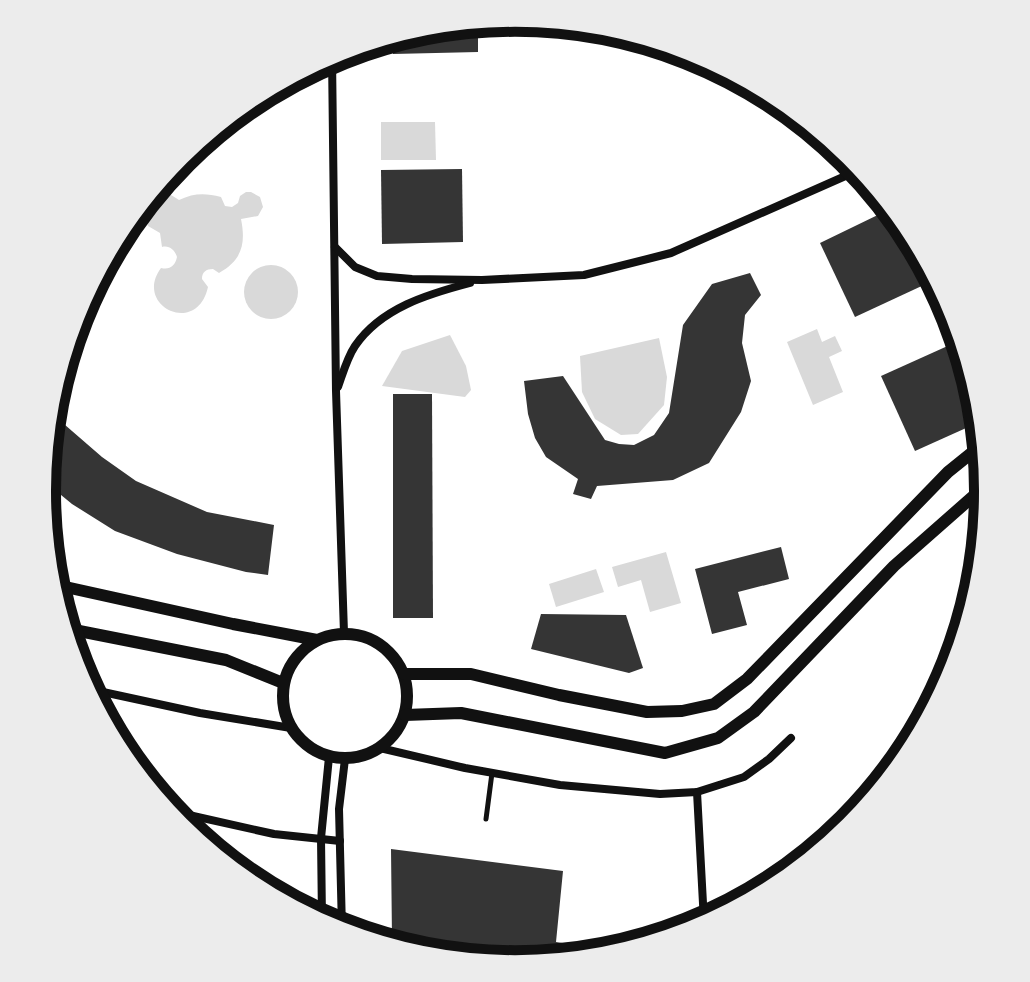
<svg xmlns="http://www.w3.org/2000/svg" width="1030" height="982" viewBox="0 0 1030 982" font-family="'DM Sans',sans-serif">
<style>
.water{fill:#d9d9d9}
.building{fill:#353535}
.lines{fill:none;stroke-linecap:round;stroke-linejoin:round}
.service{stroke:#111;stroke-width:5}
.minor{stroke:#111;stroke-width:8}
.tertiary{stroke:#111;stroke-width:12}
.rim{fill:none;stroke:#111;stroke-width:10}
</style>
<rect width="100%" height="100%" fill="#fff"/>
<g class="water">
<path d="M381,122H435L436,160H381Z"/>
<path d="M246,192H251L260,197L263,207L258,216L241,219C246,244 242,260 219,273L213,269C206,269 202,272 202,279L208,287C197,337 133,306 161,268C170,270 175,266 177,257C175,250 169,245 162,247L160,233L148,226L143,212L157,194C167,192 171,195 179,200C194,193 205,193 221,197L225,206L232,207L238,203L240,196Z"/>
<circle cx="271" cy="292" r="27"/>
<path d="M817,329L822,342L835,336L842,351L829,357L843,392L813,405L787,342Z"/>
<path d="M450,335L466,366L471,390L465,397L382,386L402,351Z"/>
<path d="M659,338L667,377L664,405L638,434L621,435L595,419L582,392L580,356Z"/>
<path d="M666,552L681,603L650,612L641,580L618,587L612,567Z"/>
<path d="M596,569L604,592L556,607L549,584Z"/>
</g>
<g class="building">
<path d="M478,25V52L393,54V50H381V45Z"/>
<path d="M462,169L463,242L382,244L381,170Z"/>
<path d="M886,211L908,244L926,284L855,317L820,243Z"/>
<path d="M750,273L761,295L745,315L742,343L751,381L741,412L709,463L673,480L597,486L591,499L573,494L578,479L546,457L535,438L528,414L524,381L563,376L605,440L619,444L634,445L654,435L669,413L683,325L712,284Z"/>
<path d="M952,344L964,371L975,424L915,451L881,376Z"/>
<path d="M393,394H432L433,618H393Z"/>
<path d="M57,418L102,457L136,481L207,512L274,525L268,575L246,572L177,554L115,531L72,504L44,481Z"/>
<path d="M781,547L789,579L738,592L747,625L712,634L695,569Z"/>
<path d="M541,614L626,615L643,668L629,673L531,649Z"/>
<path d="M391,849L563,871L556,942L595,948L515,964L392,939Z"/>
</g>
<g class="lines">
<path class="service" d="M486,819L492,773"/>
<g class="minor">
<path d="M332,56L336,391L344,633"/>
<path d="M335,247L355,267L377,276L412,279L482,280L584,275L671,253L859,170"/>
<path d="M338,387C343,373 347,358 355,346C381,308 428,294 470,283"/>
<path d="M89,689L200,713L291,728"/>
<path d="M380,748L465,768L560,785L660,794L697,792L744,777L769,759L791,738"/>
<path d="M697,792L704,922"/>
<path d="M171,811L274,834L340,841"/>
<path d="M322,920L321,838L329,757"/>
<path d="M342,929L339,809L345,759"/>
</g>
<g class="tertiary">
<path d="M61,586L233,624L317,640"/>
<path d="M69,629L226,660L283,683"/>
<circle cx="345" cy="696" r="62"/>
<path d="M404,674H471L559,695L647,712L682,711L714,704L747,679L948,472L979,447"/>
<path d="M405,715L461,713L665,753L718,738L754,712L894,566L978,492L987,487"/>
</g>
</g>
<path d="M0 0H1030V982H0ZM56 491a459 459 0 1 1 918 0a459 459 0 1 1-918 0Z" fill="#ececec" fill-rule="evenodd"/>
<path class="rim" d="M56 491a459 459 0 1 1 918 0a459 459 0 1 1-918 0Z"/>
</svg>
